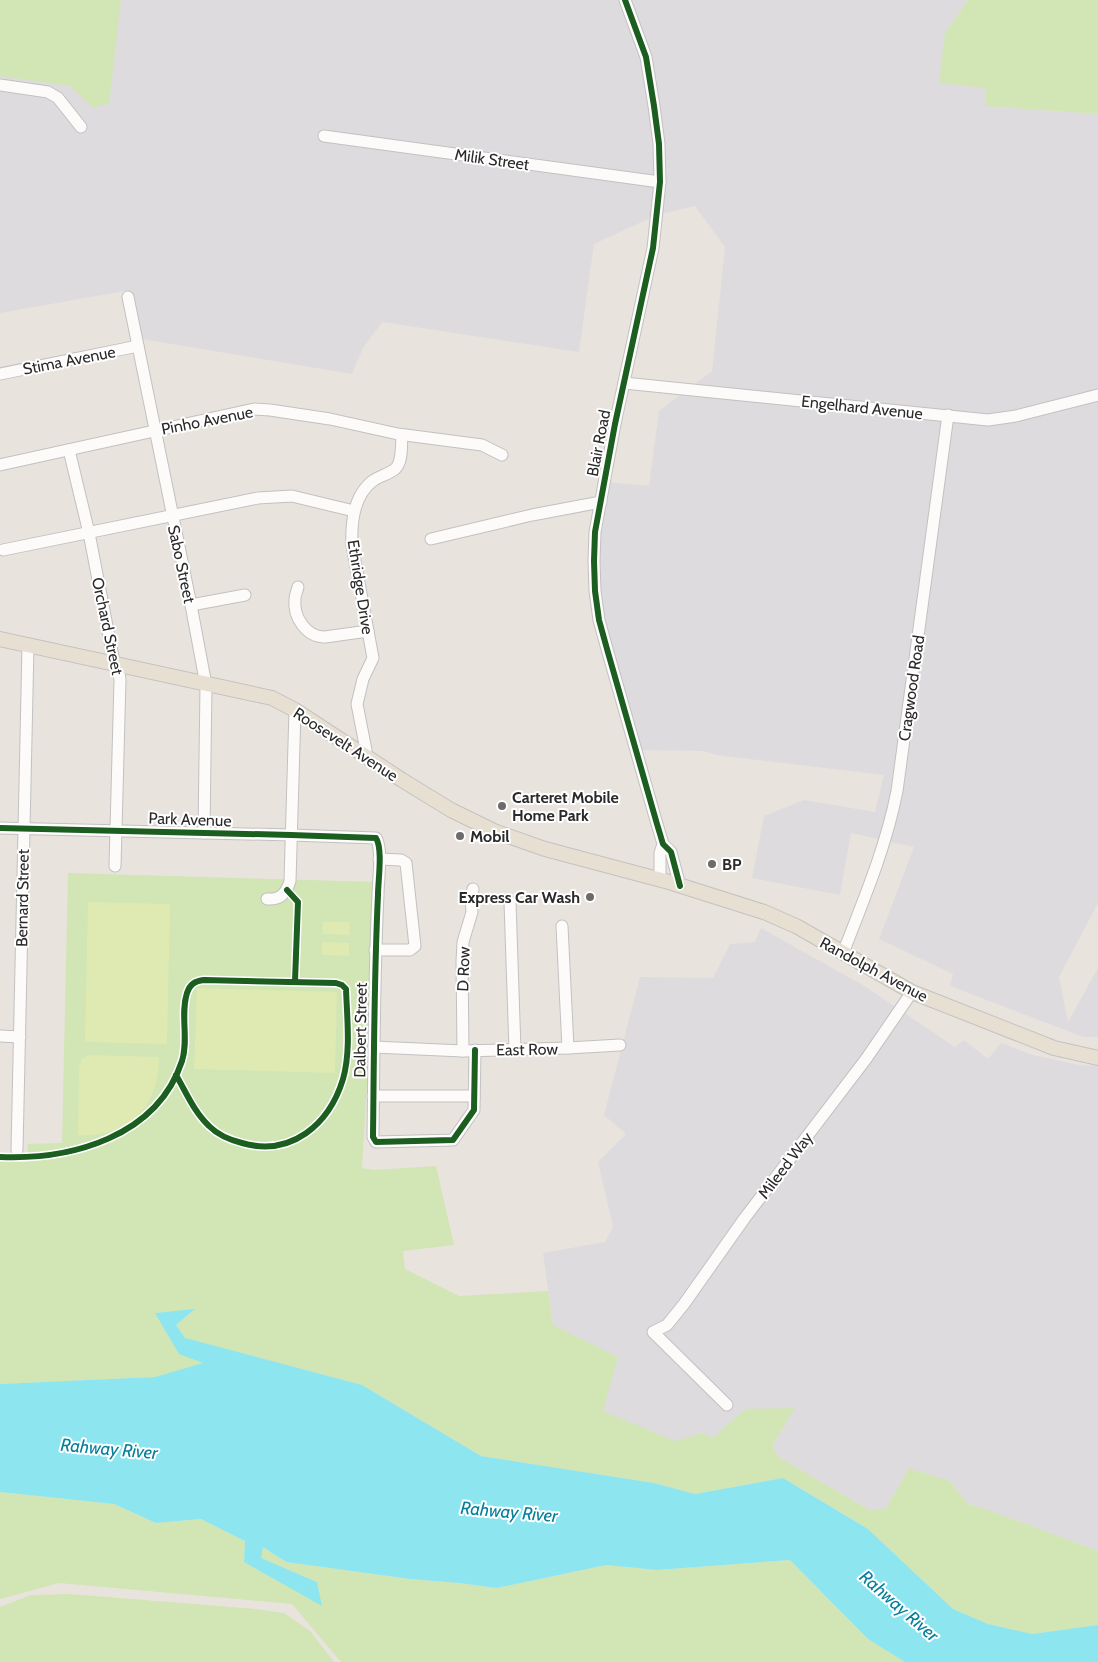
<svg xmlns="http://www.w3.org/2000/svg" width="1098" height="1662" viewBox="0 0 1098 1662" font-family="Cabin,sans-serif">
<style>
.industrial{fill:#dedbde}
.green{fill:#d1e5b5}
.pitch{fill:#deeab2}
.water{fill:#8de6ef}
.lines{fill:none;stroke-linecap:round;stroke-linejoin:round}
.minor-casing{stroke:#c2c1c1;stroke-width:13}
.major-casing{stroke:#c4c2c0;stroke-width:16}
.minor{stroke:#fcfbfa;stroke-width:11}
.major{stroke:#e7dfd2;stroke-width:14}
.cycleway-casing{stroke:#fff;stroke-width:9}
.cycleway{stroke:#1b5e20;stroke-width:6}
.poi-dot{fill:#6d6b69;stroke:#fff;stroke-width:2}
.labels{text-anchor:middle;stroke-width:4;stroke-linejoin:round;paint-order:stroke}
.street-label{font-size:16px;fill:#2a2a2a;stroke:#fff}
.poi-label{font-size:16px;font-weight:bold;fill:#2a2a2a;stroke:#fff;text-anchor:start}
.water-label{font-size:18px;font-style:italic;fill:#067f9b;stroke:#fff}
</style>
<rect width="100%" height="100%" fill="#e9e3de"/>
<g class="industrial">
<path d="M0,0H968L945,33L986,88L985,106L1098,114V903L1059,977L1068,1022L1098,968V1037H1083L950,986L953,974L879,939L914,847L851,833L840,895L752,878L764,816L804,800L875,812L884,775L716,755L703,751L634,750L593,576L605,482L649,486L659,411L712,371L725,247L695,206L657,215L594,244L579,352L382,322L363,348L352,374L135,338L125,291L0,313Z"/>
<path d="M761,928L866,987L955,1047L964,1040L988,1059L1001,1043L1033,1055L1079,1065L1098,1066V1551L986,1509L968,1504L950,1481L909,1468L886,1508L871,1511L780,1458L772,1446L794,1409H745L713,1439L702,1433L675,1441L602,1411L618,1357L553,1325L543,1253L605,1242L613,1227L598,1162L626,1134L604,1115L640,977L713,978L730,944L755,942Z"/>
</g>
<g class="green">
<path d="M0,0H121L109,103L93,108L70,86L0,76Z"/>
<path d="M968,0H1098V114L985,106L986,88L939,83L945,33Z"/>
<path d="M68,873L376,882L375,950L362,1168L374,1170L436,1166L454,1245L403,1251L405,1269L459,1296L548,1291L553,1325L618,1357L603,1411L675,1441L702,1433L713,1438L745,1409L795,1408L772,1446L780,1458L871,1511L886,1508L909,1468L950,1481L968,1504L986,1509L1098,1551V1625L1032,1634L988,1624L953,1609L868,1529L783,1478L695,1494L654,1483L481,1456L362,1385L184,1338L176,1325L194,1310L156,1313L204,1363L155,1377L0,1384V1154L27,1155L28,1144L62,1143Z"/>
<path d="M0,1492L114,1504L156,1523L201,1519L245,1541L244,1562L321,1605L317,1582L260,1558L263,1547L286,1562L410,1579L459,1583L497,1588L606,1565L657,1570L790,1560L868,1639L905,1662H341L292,1604L59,1583L0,1599Z"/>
<path d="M70,1594L256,1609L284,1613L310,1631L334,1662H0V1607L31,1595Z"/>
</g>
<g class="pitch">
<path d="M88,902L170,904L167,1044L85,1042Z"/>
<path d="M323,922H350L349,935L322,934Z"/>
<path d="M322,942L349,943V956L322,955Z"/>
<path d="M197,988L337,992L335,1073L194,1069Z"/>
<path d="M88,1055L159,1057C159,1107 129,1138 78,1135L79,1067L82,1059Z"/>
</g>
<path class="water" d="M195,1309L176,1325L185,1338L362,1385L481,1456L654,1483L695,1494L783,1478L868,1529L953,1609L988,1624L1032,1634L1098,1625V1662H905L868,1639L790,1560L657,1570L606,1565L497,1588L459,1583L410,1579L286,1562L263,1547L261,1558L317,1582L322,1606L244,1562L245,1541L201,1519L156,1523L114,1504L0,1492V1384L155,1377L203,1363L179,1354L155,1313Z"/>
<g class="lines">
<defs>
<g id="minor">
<path d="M625,0L646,57L654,106L659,144L660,182L653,248L615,424L595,532L594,561L595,591L599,620L607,649L657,824L663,844L671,852L680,886"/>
<path d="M0,85L48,92L58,98L81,127"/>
<path d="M324,136L660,182"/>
<path d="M128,297L191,605L206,685L204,833"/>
<path d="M0,374L138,346"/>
<path d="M624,383L988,420L1016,416L1098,395"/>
<path d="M69,450L89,533L113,657L119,672L120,680L115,866"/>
<path d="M0,465L254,409L270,410L330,419L398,434L482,445L502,455"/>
<path d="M431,539L532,515L601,502"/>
<path d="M3,550L258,498L292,496L354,511"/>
<path d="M298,587C297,591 295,595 295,599C293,617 306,637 325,637L368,631"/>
<path d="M191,605L245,595"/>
<path d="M363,755L366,750L357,704L363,679L373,658L352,545C351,523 354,494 374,480C380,476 389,474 395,469C403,462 401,445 402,435"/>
<path d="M0,828L291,835L376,838C383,849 378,881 378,895C374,976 374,1056 373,1137L376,1142L453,1140L474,1110L475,1050"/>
<path d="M660,880V853L663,844"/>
<path d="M267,899C280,900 286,894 290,881L295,710"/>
<path d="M510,902L515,1050"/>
<path d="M562,926L568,1048"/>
<path d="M375,950H410L415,946L406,863L401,860L379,859"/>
<path d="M843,953C864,899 886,847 897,791L948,415"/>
<path d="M0,1036L20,1037"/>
<path d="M374,1047L463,1051L568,1048L620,1045"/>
<path d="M463,1051L462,961L463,942L472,912L471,899L473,889"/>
<path d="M373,1096H474"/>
<path d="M17,1150L28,646"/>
<path d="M727,1405L653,1332L667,1325L684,1304L744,1219L866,1059L912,992"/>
</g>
<path id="major" d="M0,639L272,698L295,710L402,780L451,810L494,831L545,849L669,882L764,912L796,926L912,992L1054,1048L1098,1058"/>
</defs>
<use href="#minor" class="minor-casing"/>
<use href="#major" class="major-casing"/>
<use href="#minor" class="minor"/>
<use href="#major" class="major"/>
<defs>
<g id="cycleway">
<path d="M625,0L646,57L654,106L659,144L660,182L653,248L615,424L595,532L594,561L595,591L599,620L607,649L657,824L663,844L671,852L680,886"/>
<path d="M0,828L291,835L376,838C383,849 378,881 378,895C374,976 374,1056 373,1137L376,1142L453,1140L474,1110L475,1050"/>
<path d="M287,890L298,902L295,981"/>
<path d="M0,1157C71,1160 157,1137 182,1061C189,1040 180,1014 187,993C190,984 195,981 204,980L336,983L342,985L346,989C347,1018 351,1051 343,1079C329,1125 291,1157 242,1143C230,1140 218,1135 209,1126C194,1112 186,1092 176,1075"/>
</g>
</defs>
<use href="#cycleway" class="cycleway-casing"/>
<use href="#cycleway" class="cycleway"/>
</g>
<g class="poi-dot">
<circle cx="502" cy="806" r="5"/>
<circle cx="460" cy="836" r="5"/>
<circle cx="712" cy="864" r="5"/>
<circle cx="590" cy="897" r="5"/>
</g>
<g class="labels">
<g class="street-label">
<text transform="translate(492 159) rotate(8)" y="6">Milik Street</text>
<text transform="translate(69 360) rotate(-11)" y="6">Stima Avenue</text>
<text transform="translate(862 407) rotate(6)" y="6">Engelhard Avenue</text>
<text transform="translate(207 420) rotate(-11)" y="6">Pinho Avenue</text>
<text transform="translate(598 443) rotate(-79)" y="6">Blair Road</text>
<text transform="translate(182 564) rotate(78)" y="6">Sabo Street</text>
<text transform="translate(361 587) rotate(81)" y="6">Ethridge Drive</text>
<text transform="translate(108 626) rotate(78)" y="6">Orchard Street</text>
<text transform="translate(911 688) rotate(-82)" y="6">Cragwood Road</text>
<text transform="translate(346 744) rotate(33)" y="6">Roosevelt Avenue</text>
<text transform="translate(190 819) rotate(2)" y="6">Park Avenue</text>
<text transform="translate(22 898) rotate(-89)" y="6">Bernard Street</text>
<text transform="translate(463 969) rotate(-88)" y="6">D Row</text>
<text transform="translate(874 969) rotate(28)" y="6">Randolph Avenue</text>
<text transform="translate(360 1030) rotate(-89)" y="6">Dalbert Street</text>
<text transform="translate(527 1049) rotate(-1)" y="6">East Row</text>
<text transform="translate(785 1165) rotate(-53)" y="6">Mileed Way</text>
</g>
<g class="poi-label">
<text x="512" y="803">Carteret Mobile<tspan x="512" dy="18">Home Park</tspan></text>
<text x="470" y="842">Mobil</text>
<text x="722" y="870">BP</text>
<text x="580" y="903" text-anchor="end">Express Car Wash</text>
</g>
<g class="water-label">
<text transform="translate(109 1449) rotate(5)" y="6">Rahway River</text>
<text transform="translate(509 1512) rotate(5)" y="6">Rahway River</text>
<text transform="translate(899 1606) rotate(41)" y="6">Rahway River</text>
</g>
</g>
</svg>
